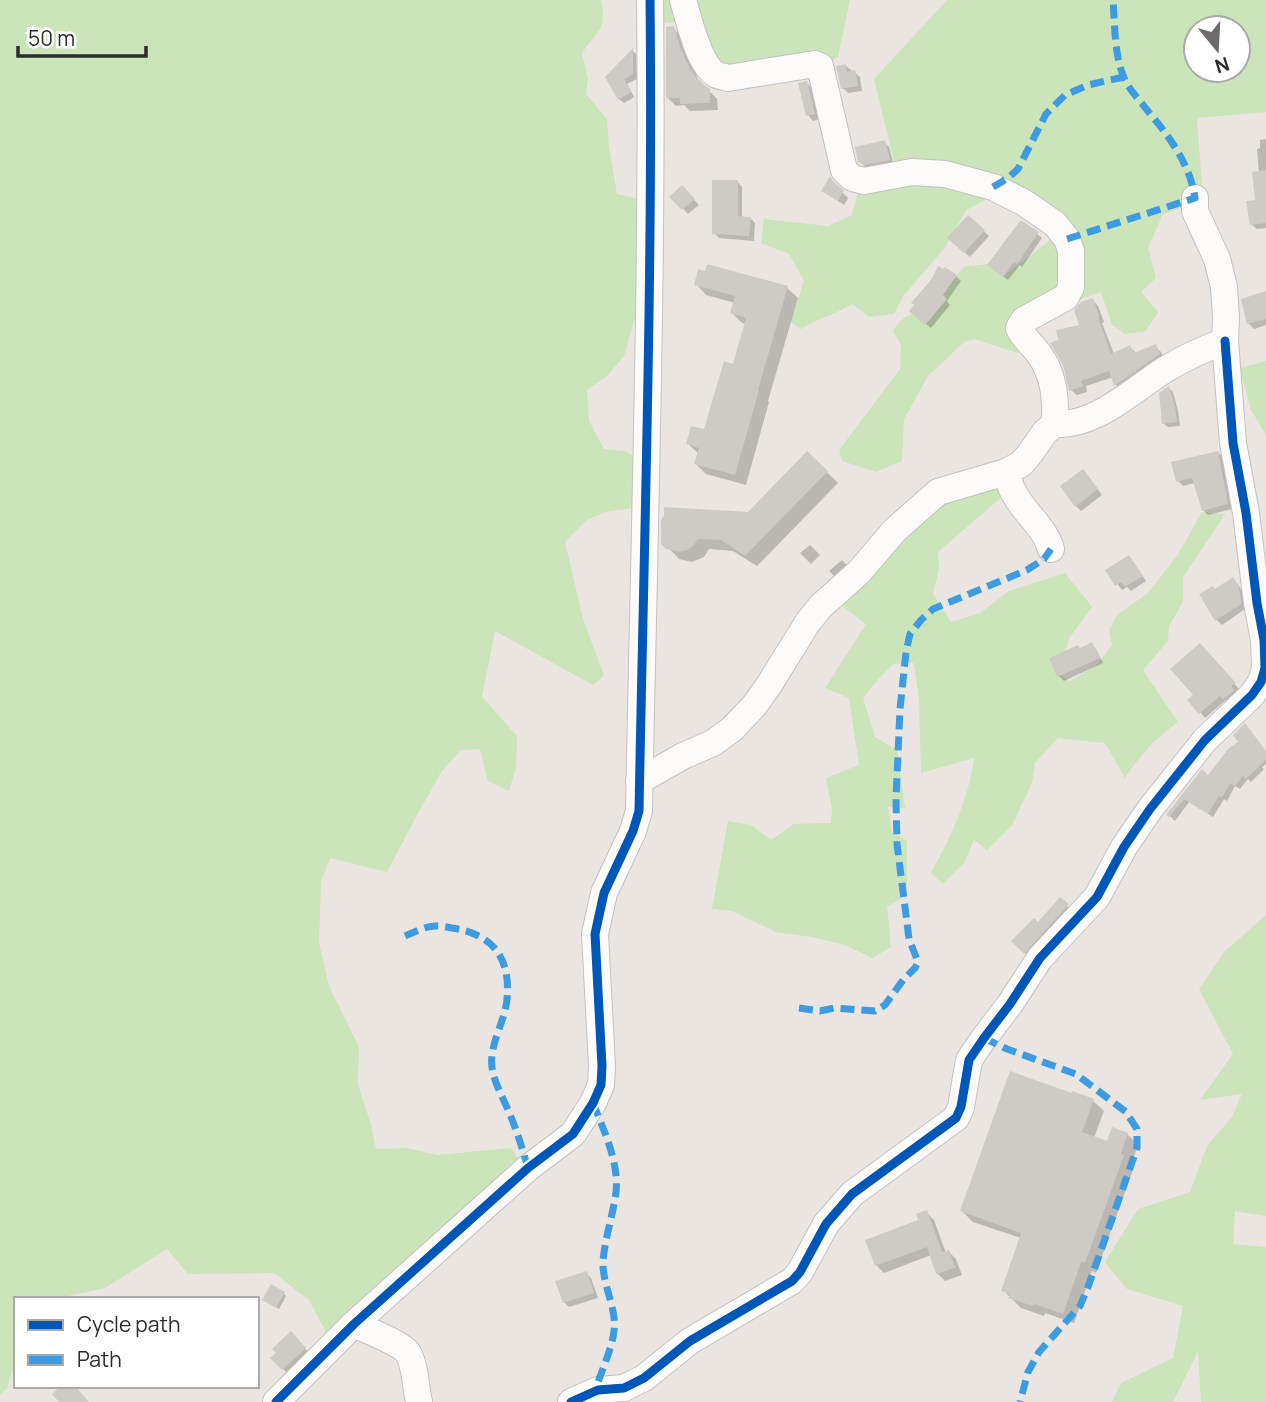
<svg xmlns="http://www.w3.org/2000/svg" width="1266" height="1402" viewBox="0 0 1266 1402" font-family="Manrope,sans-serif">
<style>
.green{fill:#cbe4b9;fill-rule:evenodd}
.shadow{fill:#0003}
.building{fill:#cecbc7}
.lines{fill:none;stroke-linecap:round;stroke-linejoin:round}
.minor-casing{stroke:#c3c1c1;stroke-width:28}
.minor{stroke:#fcfbfa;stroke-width:26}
.quiet{stroke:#3d9ce1;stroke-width:7;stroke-dasharray:14 7;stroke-linecap:butt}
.cycleway-casing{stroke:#fff;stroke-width:13}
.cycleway{stroke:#0057b8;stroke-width:9}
</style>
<rect width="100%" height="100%" fill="#eae5e0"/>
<g class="green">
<path d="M0,0H601C607,30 598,30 582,53L588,79L586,94L607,119L609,147L617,194L639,199L635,317L624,356L607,376L587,390L589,421L604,449L625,451L634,456L635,508L605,512L587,520L565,542L583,619L604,675L593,685L495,631L482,697L517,736L516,767L509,791L488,781L480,749L461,750L441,772L416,817L387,872L330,858L321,882L319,943L329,986L359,1047L358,1084L371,1125L376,1149L407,1148L438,1155L511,1148L519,1160L326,1332L309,1300L274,1273L188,1274L167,1249L105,1288L54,1299H16V1358L7,1389L0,1394Z"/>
<path d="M658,0H850L838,56L812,78L766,85L721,89L682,22L659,23Z"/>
<path d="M947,0H1266V112L1197,118L1203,201L1163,214L1148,248L1156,278L1141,292L1158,312L1146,331L1125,334L1112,325L1101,292L1065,305L1036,328L1018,353L974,339L964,342L928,376L904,419L902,461L876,472L842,461L839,450L900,369L901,345L893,331C903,314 914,313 932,309L948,285L964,267L987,264L1004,276L1058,234L991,197L966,210L944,249L903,296L894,314L869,317L852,304C836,314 817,319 801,329L791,322L804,281L789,254L761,243L764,219L828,226L852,215L859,188L898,178L874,79ZM1196,28H1238V70H1196Z"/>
<path d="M1266,361V435L1251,410L1240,368Z"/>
<path d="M977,488L1011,489L938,552L939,568L933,594L951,622L980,613L1009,591L1065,573L1092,607L1070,637L1057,673L1070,681L1097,665L1112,645L1109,630L1117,615L1148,593L1177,556L1202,512L1225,514L1183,577V602L1169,626L1168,641L1143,670L1178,722C1156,738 1140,755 1125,778L1105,743L1058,738L1035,763L1032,783L1012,825L987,850L974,840L964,863L943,884L931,873C951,837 969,798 974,758L921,773L919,700L914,663L893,664L873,685L863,698L875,737L897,750L905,808L888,807L892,832L907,841V895L887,907L891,947L872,958L845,945L812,937L776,932L732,911L712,909L728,821L751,825L771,840L794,824L831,823L832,809L826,778L859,765L849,698L825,688L866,624L841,605L923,522L949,497Z"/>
<path d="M1266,915V1216L1235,1211L1233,1244L1266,1247V1402H1201L1198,1351L1173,1402H1112L1121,1383L1173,1358L1183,1306L1127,1289L1105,1262L1138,1209L1190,1192L1207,1146L1232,1117L1242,1094L1200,1100L1233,1054L1199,989L1224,952Z"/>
</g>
<g class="shadow">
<path d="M673,28L682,37L688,56L698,79L717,99L718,110L690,111L684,105L676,106L668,98Z"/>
<path d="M633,51L636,54L637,79L627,84L634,97L624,103L619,99L607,77Z"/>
<path d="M846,66L860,77L862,91L848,93L843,88Z"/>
<path d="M807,83L812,88L819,119L813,121L808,115Z"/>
<path d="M1266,139V228L1257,229L1252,225L1257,201L1259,173L1257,149L1260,148V140Z"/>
<path d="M884,142L889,147L894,165L871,169L865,167L860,161Z"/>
<path d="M737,181L742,187V218H750L755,223L754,241L719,238L714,233Z"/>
<path d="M682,187L699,205L688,214L672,197Z"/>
<path d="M837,187L848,198L844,205L829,195Z"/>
<path d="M968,217L989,236L970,257L949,238Z"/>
<path d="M1022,222L1042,238L1022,267L1020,265L1008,280L993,269Z"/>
<path d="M956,276L961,281L947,301L950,305L931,328L916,316Z"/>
<path d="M696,284L787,288L798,298L768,401L769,402L746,485L706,474L696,464L699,454L688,444L705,432L734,366L746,324L742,323L732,313L735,303L706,295Z"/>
<path d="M1266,293V325L1254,329L1249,324L1243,300Z"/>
<path d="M1093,300L1098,306L1104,322L1102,323L1114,354L1130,347L1136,353L1155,346L1161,352L1165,360L1121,390L1116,385L1113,377L1086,386L1087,392L1077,395L1071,390L1082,326Z"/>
<path d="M1169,388L1173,392L1178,411L1180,426L1168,427L1163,423Z"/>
<path d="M1218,452L1223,458L1232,509L1208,515L1203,510L1195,483L1183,486L1178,481Z"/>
<path d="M807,453L838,483L757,566L733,551L709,549L704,557L692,562L679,559L662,541L748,513Z"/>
<path d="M1088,476L1102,495L1081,511L1076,506Z"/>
<path d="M810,545L820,555L811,564L800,553Z"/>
<path d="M842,560L847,565L834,576L829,571Z"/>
<path d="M1133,562L1146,581L1131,591L1127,587L1122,590L1107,571Z"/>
<path d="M1238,584L1243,593L1245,609L1222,625L1217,620L1215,591Z"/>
<path d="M1091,644L1096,649L1103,663L1064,681L1059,676L1081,650Z"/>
<path d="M1205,651L1239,689L1235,692L1238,696L1229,703L1226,700L1205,718L1190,700L1196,695Z"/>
<path d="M1266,753V764L1262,767L1264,769L1251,782L1248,779L1240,789L1235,786L1227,801L1224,799L1213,817L1189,802L1175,821L1168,814L1202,772L1209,777Z"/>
<path d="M1060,899L1072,911L1030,958L1013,941L1038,925Z"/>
<path d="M1093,1101L1104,1111L1094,1138L1108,1143L1127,1134L1138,1145L1131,1165L1134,1167L1096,1273L1092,1271L1074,1323L1045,1313L1044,1316L1021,1308L1003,1290L1021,1238L973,1222L962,1211Z"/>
<path d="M926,1212L934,1220L946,1253L949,1252L956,1259L962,1275L945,1281L937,1273L931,1255L884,1273L876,1265L920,1221Z"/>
<path d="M586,1273L591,1278L598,1298L569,1307L564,1302Z"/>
<path d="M284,1294L286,1296L279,1309L266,1301Z"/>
<path d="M291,1334L310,1354L288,1374L273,1358Z"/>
</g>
<g class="building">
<path d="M674,26L680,47L690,69L700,82L710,89V103L680,104V98H666V27Z"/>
<path d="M633,48V74L624,79L631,92L618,100L605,77Z"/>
<path d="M846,64L847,72L855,70L858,86L841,89L836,66Z"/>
<path d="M807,81L815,114L806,116L798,83Z"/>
<path d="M885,140L890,160L864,165L858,162L855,147Z"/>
<path d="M1266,170V223L1250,225L1246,201L1255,200L1252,172Z"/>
<path d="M830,176L833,181L844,191L838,201L821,191Z"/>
<path d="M712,180H738V216L751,217L749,236L712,234Z"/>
<path d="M682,185L695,199L682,210L669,197Z"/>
<path d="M968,215L985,230L964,253L947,238Z"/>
<path d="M1020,221H1022L1039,232L1017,264L1014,262L1003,277L987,265Z"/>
<path d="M707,264L788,286L758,390H759L735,475L694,464L699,448L686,444L691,426L704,429L724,361L733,364L746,318L730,313L735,296L694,285L698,269L705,271Z"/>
<path d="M938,266L943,269L945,267L957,275L943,295L947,299L925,325L909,311L914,305L911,303L931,280Z"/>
<path d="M1266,291V319L1247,324L1241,299Z"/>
<path d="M1093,298L1099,316L1098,317L1111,354L1130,345L1134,353L1156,344L1160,354L1114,386L1109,371L1081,381L1083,386L1069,391L1063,365L1050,343L1058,340L1056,330L1079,325L1074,310L1081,302Z"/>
<path d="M1169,386L1175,406L1177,422L1162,424L1159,393L1158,394Z"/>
<path d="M807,451L828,471L745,556L721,540L698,539L693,546L687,550L680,552L666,549L661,544V520L664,515V507L748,512Z"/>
<path d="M1218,451L1228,504L1202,511L1192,478L1176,482L1171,462Z"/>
<path d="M1083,469L1098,489L1075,507L1060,486Z"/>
<path d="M1129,555L1143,576L1125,587L1121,582L1115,586L1105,570Z"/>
<path d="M1233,577L1239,586L1241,604L1215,621L1199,594L1213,586L1215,589Z"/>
<path d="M1092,642L1100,658L1057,677L1049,658L1078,645L1080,648Z"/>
<path d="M1200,643L1236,683L1231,686L1234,690L1231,693L1223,699L1220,696L1199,714L1187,700L1193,695L1170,669Z"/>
<path d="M1245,723L1266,751V760L1246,779L1243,776L1235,786L1230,783L1222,798L1219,796L1208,814L1184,799L1169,817L1166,815L1202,769L1208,775L1229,748L1238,742L1233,735Z"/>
<path d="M1060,897L1069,904L1024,954L1011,941L1034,918L1038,922Z"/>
<path d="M1010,1071L1072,1093V1091L1094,1099L1082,1132L1107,1141L1112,1127L1128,1133L1121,1154L1124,1155L1085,1263L1081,1262L1063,1314L1034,1304L1033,1306L1008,1298L1010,1294L1001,1291L1021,1233L960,1211Z"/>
<path d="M927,1210L942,1252L949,1250L955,1268L936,1274L927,1247L875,1266L865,1240L918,1220L916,1214Z"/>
<path d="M587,1271L594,1293L563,1303L555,1281Z"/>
<path d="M271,1284L285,1292L276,1308L262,1300Z"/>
<path d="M291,1331L306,1348L282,1370L270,1358L276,1353L272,1349Z"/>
<path d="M61,1386H75L89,1402H59L52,1394Z"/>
</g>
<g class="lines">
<defs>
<g id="minor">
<path d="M683,0C689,19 698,65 717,75C719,76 726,77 728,78L815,64L820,66L844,170L852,178L864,181L912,172L945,174L993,187L1023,202L1055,224L1067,239L1071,251V287L1066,297L1024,320L1019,328C1024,339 1032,344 1039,354C1054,374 1056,399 1055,424"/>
<path d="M1006,472C1009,479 1010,487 1014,493C1024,513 1045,527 1051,549"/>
<path d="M639,781L683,756L713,743L732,729L754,706L769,685L808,622L821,606L859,572L895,530L938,492L1006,472L1021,464L1029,455L1045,432L1055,424C1095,427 1134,389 1166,369C1184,358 1204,349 1225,341L1226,317L1224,287L1217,259L1195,211V198"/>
<path d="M354,1324C366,1330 401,1343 408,1353C415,1364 416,1389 419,1402"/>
<path d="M276,1402L354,1324L528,1168L573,1134L593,1103L601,1085L602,1066L595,934L604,893L633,831L639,811C644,541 653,270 650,0"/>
<path d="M571,1402L598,1390L624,1388L644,1378L690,1341L792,1281L800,1272L826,1224L852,1194L956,1118L961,1107L969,1060L984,1038L1010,1004L1040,958L1097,897L1124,847L1150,809L1205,740L1252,695L1261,682L1265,668L1264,640L1257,603L1246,513L1233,443L1225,341"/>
</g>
</defs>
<use href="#minor" class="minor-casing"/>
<use href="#minor" class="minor"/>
<g class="quiet">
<path d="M993,187L1008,178L1018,169L1046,114L1065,95L1088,85L1124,77"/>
<path d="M1067,239L1195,198C1190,164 1169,136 1147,110C1140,100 1130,91 1125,80C1114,56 1115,26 1113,0"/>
<path d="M405,936C414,932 426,926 436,926C441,926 447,927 452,928C492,934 511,957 507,999C505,1022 489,1044 492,1067C494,1084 505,1101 511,1117C518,1134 523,1151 528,1168"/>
<path d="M799,1008L820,1011L834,1008L875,1011L885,1005L903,980L915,968L918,962L909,939L897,844L896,799L900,709L906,652L910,634L921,620L933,609L1027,570L1044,559L1051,549"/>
<path d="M984,1038L1007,1049L1076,1074L1126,1112L1137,1129V1148L1088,1287L1080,1306L1039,1352L1028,1372L1020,1402"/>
<path d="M593,1103C604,1131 619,1162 616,1192C613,1215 605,1238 603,1261C602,1285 617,1308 614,1330C613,1345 603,1368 598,1382V1390"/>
</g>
<defs>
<g id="cycleway">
<path d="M276,1402L354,1324L528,1168L573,1134L593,1103L601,1085L602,1066L595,934L604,893L633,831L639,811C644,541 653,270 650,0"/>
<path d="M571,1402L598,1390L624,1388L644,1378L690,1341L792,1281L800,1272L826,1224L852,1194L956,1118L961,1107L969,1060L984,1038L1010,1004L1040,958L1097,897L1124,847L1150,809L1205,740L1252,695L1261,682L1265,668L1264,640L1257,603L1246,513L1233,443L1225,341"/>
</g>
</defs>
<use href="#cycleway" class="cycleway-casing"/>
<use href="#cycleway" class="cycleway"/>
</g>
<rect x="14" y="1297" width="245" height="91" fill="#ffffff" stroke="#aaaaaa" stroke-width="2"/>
<rect x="28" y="1320" width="35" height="10" fill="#0057b8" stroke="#aaaaaa" stroke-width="2"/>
<text x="77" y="1332" font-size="21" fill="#2b2b2b">Cycle path</text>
<rect x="28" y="1355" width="35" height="10" fill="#3d9ce1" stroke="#aaaaaa" stroke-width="2"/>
<text x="77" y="1367" font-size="21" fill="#2b2b2b">Path</text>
<g transform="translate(1217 49) rotate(162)"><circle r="33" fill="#ffffff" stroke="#aaaaaa" stroke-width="2"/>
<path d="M0-5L12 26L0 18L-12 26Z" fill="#6e6c6a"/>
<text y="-10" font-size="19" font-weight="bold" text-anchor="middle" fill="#2b2b2b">N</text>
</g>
<path d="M18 46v10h128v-10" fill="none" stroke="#2b2b2b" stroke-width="3.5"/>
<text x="28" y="46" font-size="21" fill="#2b2b2b" stroke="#ffffff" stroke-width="5" paint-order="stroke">50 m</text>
</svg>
